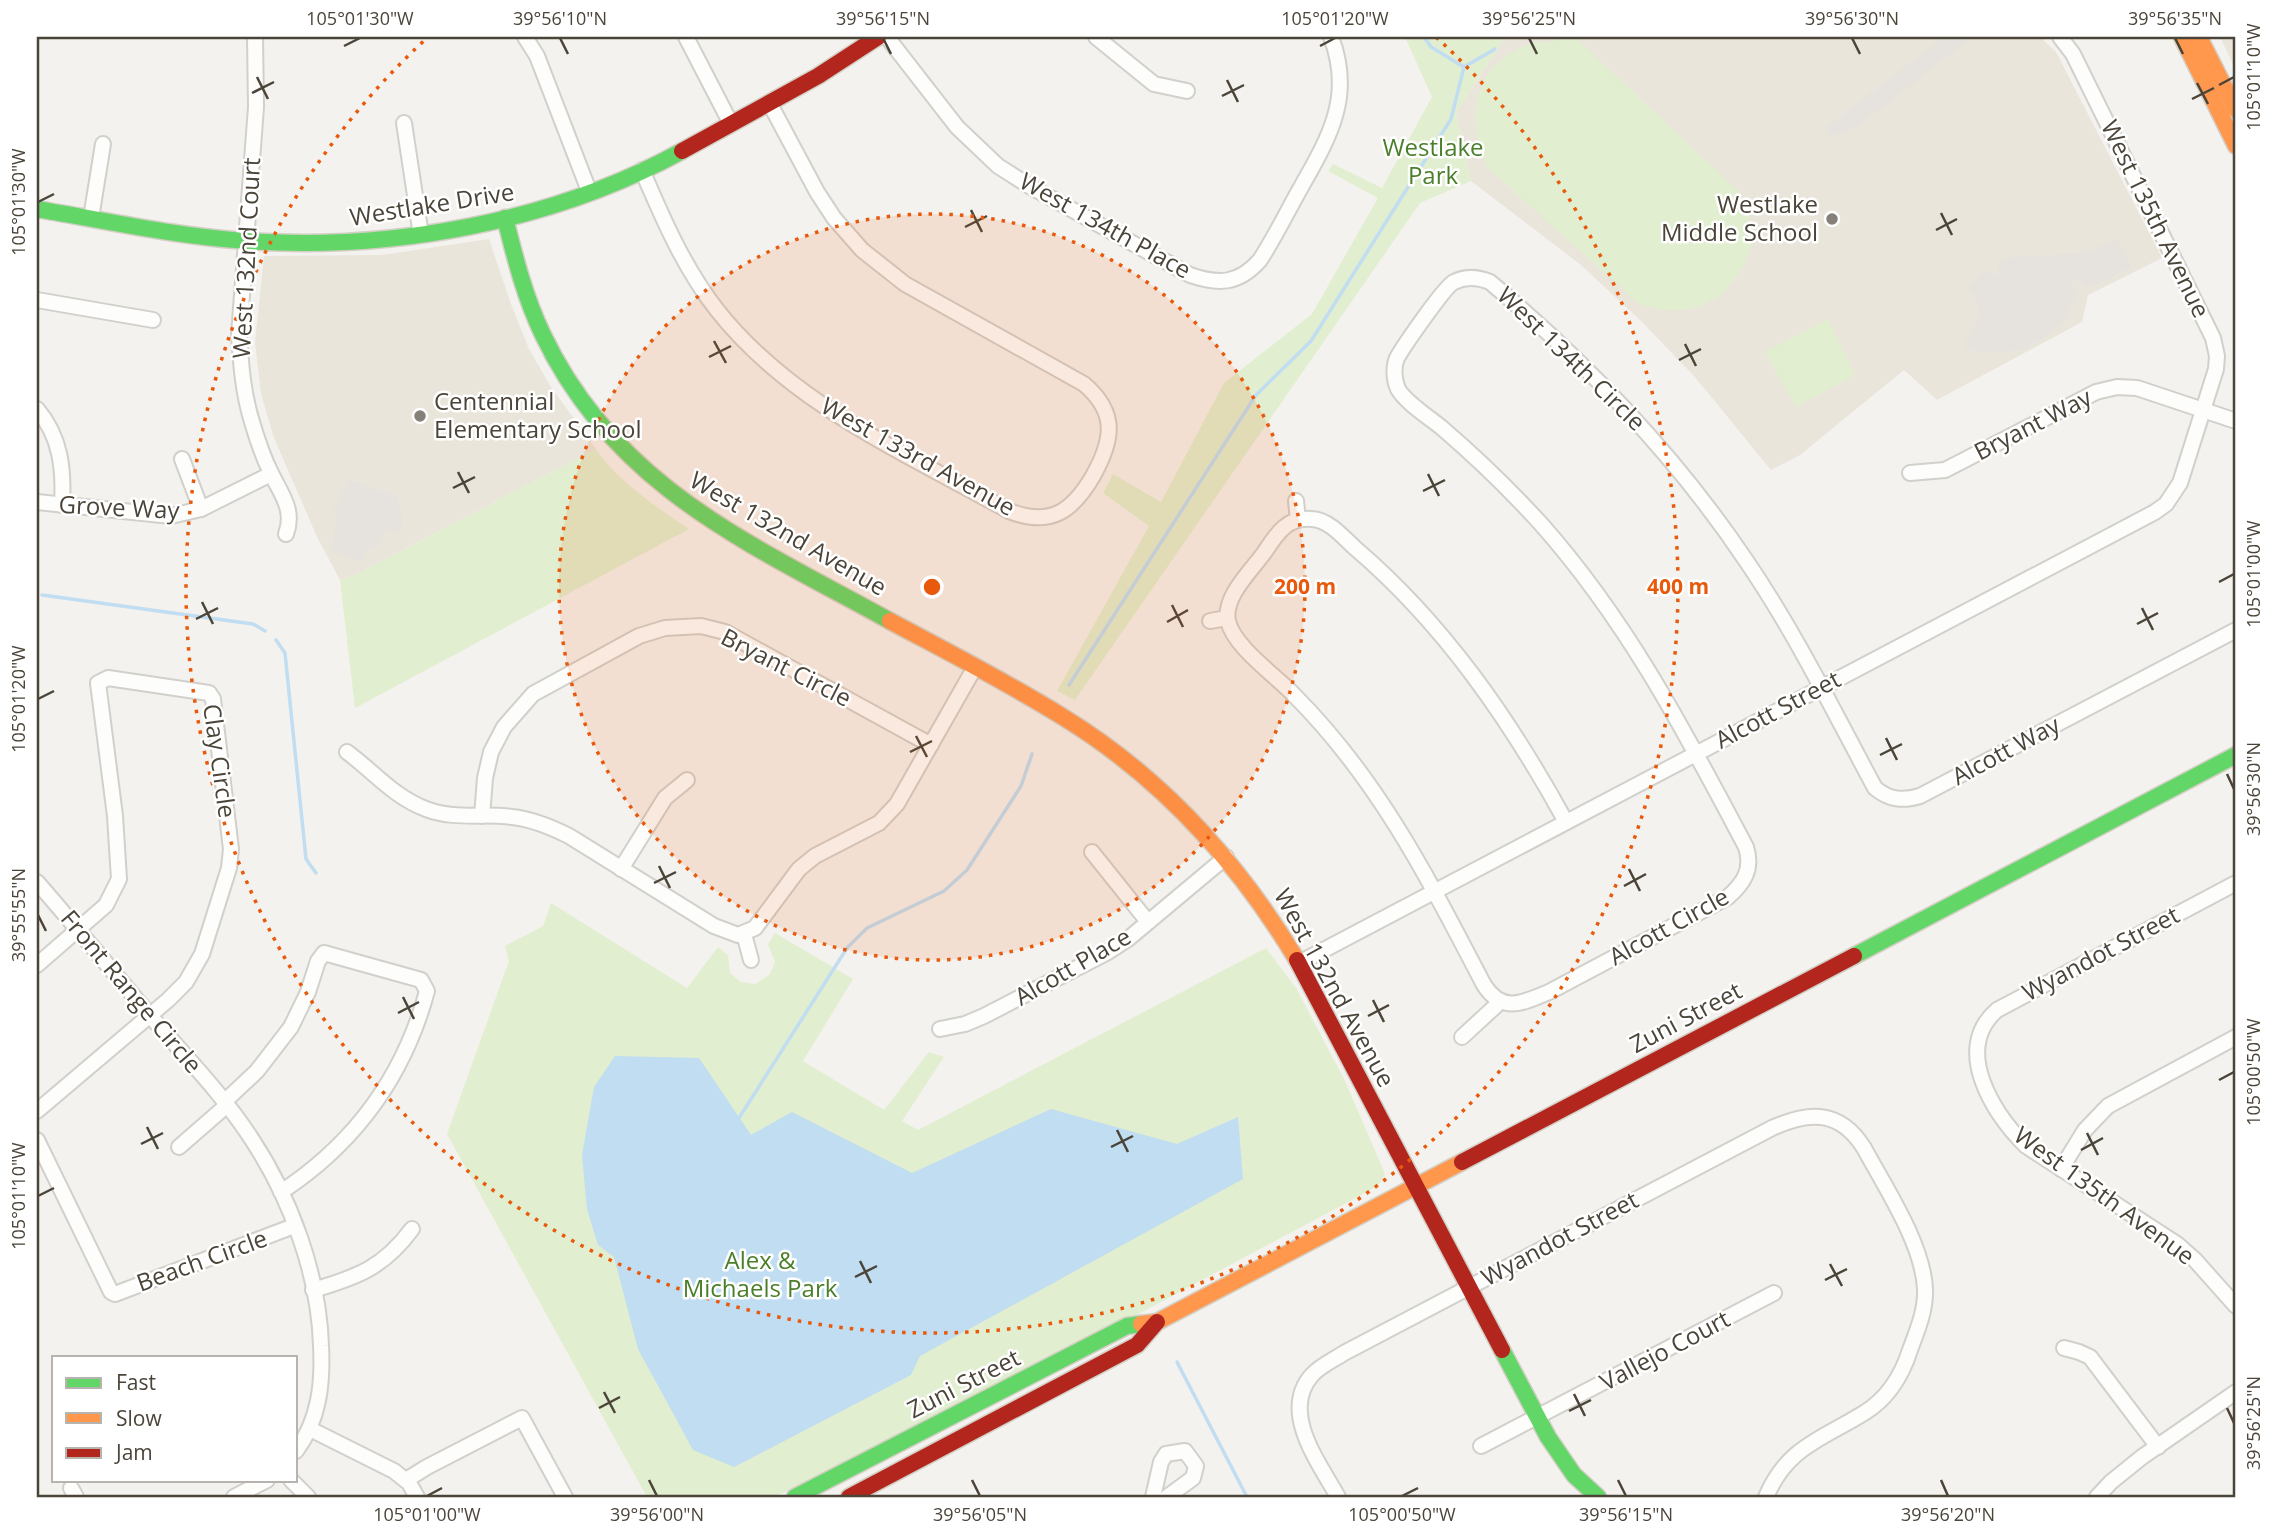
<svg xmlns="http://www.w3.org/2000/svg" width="2273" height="1534" viewBox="0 0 2273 1534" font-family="'Open Sans',sans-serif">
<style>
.education{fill:#eae5da}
.green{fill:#e1eecf}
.parking{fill:#e6e3df}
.water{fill:#c0ddf1}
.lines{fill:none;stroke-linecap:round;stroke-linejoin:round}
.stream{stroke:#c0ddf1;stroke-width:3.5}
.street-casing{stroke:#d2d0cb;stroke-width:18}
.fast-casing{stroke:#d3cfc5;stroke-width:19}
.slow-casing{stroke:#d3cfc5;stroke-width:19}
.jam-casing{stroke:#d3cfc5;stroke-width:19}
.street{stroke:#fdfdfc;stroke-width:14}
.fast{stroke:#63d668;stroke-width:16}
.slow{stroke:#ff974d;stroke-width:16}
.jam{stroke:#b3261e;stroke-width:16}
.ticks{fill:none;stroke:#4b4439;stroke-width:2.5}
.ring{fill:none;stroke:#e8590c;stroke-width:3.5;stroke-dasharray:3.5 7}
.poi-dot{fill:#868178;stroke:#fff;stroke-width:2.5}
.labels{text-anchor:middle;stroke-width:5;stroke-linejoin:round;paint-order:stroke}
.park-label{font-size:24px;fill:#4a7f2a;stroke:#fff}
.street-label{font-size:24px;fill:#4b4439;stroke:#fff}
.poi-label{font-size:24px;fill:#4b4439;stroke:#fff;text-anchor:end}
.centre{fill:#e8590c;stroke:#fff;stroke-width:3.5}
.ring-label{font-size:21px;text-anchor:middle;font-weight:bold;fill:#e8590c;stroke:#fff;stroke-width:5;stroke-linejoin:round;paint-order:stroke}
.neatline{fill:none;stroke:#4b4439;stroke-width:2.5}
.ticks-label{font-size:18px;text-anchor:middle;fill:#4b4439}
</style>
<rect width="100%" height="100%" fill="#f4f2ee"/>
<g class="education">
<path d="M1505,37H2040L2056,52L2162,258L2088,295L2082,322L1937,400L1904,370L1800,455L1771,470L1694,376L1640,320L1581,265L1471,181L1456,113Z"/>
<path d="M2220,37H2236V70Z"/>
<path d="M489,239L511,304L529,349L551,387L596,449L353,576L340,580L317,537L274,438L261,394L255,342L264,256L382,255Z"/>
</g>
<g class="green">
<path d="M1405,37H1505L1456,113L1471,181L1420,203L1075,700L1057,691L1149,526L1103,493L1113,474L1161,502L1224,383L1312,314L1378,198L1328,171L1333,164L1382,188L1432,97Z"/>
<path d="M1564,37H1575L1739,192C1745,207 1753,223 1752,239C1751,252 1745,264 1738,274C1714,311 1678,318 1638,303L1489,169C1463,118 1472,67 1529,44C1540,40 1556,44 1564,37Z"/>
<path d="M1828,319L1855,375L1796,407L1765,352Z"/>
<path d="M596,449C615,479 659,509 689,529L355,708L340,580L353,576Z"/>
<path d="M551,903L687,988L718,947L728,955L730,973L741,982L756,984L770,974L775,962L768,944L775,933L853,979L803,1061L884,1110L929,1052L944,1057L902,1121L918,1130L1266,948L1296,988L1345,1081L1385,1174L1378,1186L1114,1327L775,1497H647L447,1134L509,961L505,946L543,926Z"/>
</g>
<g class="parking">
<path d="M1945,37H1967L1970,40L1855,127L1831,137L1826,127Z"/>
<path d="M2117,238L2131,267L2101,283L2084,287L2082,278L2073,281L2072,286L2078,292L2066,318L2047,336L2028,348L2006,352L1978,353L1964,346L1980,316L1973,292L1968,288L1987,269L1992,275L1999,272L1998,262L2015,256L2074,254L2092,250Z"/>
<path d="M350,480L397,496L403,524L398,533L385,530L381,542L366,550L362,561L331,552L337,515L333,511Z"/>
</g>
<path class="water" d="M615,1056L699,1058L751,1135L792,1112L912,1173L1051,1109L1177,1144L1238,1117L1243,1179L920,1356L911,1375L734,1467L693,1450L638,1349L614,1257L598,1245L587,1209L582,1155L594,1087Z"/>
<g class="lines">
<g class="stream">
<path d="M1464,67L1495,49"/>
<path d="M42,595L253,624L265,631"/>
<path d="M276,640L285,653L306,859L316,873"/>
<path d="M1069,685L1256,395L1311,341L1451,119L1464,67L1431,47L1424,37"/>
<path d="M739,1118L847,948L867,928L944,891L967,870L1021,786L1032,754"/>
<path d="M1177,1362L1247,1497"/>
</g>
<defs>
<g id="street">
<path d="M255,37L256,107L239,335C241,365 243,393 252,422C257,439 263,457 271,473C281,494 295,510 286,534"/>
<path d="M525,37L537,56L589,191"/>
<path d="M686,37L731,124"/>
<path d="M887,37L957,127L998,166L1031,187L1190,275C1219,285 1239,284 1260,260C1275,237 1287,212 1300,189C1329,138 1354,96 1331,37"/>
<path d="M1096,37L1154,84L1187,91"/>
<path d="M404,123L421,235"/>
<path d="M642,170C663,219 684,268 717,310C791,404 907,454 1009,511C1050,527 1072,512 1093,476C1113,440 1118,413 1084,384L905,284L862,250L834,218L817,192L770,104"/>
<path d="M91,218L103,144"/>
<path d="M37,300L153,320"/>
<path d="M37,409C61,437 64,470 62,505"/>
<path d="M182,459L201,509"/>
<path d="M1910,473L1945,470L2096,392L2117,387L2137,388L2236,421"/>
<path d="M1296,501L1298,520"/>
<path d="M37,502L171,516L201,509L271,474"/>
<path d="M1210,621L1227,618"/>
<path d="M347,752C374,772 394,797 426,809C454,820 484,813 512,817C532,819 551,827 569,836L714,926L738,935L755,928L799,869L815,856L879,823L897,804L975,667"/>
<path d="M482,816L485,778L491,752L504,727L533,694L639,636L665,628L701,626L725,632L931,745"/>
<path d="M1566,822C1510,720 1444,624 1355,548C1343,537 1329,520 1312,519C1287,516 1276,535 1264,553C1251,571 1223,597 1228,621C1234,647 1275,675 1294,695C1379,780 1429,880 1484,985C1503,1014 1522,1003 1549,992L1728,897C1744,883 1753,869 1746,847C1685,732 1628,622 1541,524C1510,490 1477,458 1442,428C1430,418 1405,402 1398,389C1394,380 1393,367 1397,358C1403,347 1445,286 1454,282C1466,276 1478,277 1490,282C1588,364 1676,456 1747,562C1796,634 1834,712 1875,788C1889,800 1903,801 1920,796L2236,630"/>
<path d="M1092,852L1148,922"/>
<path d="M621,869L665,798L687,780"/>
<path d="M37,882C76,927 114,973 153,1019C186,1057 223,1095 251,1138C290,1197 319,1274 321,1346C323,1384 319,1420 296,1451"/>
<path d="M2236,883L1997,1010C1952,1049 1993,1113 2026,1146L2177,1244L2195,1260L2236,1306"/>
<path d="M744,934L751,960"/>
<path d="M1299,963L2155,512L2166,504L2180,483L2216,369L2217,356L2213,338L2073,54L2060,37"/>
<path d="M37,965L106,905L119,879L115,816L98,683L108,678L209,693L213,699L231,849L229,868L202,954L186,982L168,1000L37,1111"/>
<path d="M940,1029L965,1024L984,1016L1108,952L1128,939L1226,857"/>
<path d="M1462,1037L1500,1002"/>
<path d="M224,1102L257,1071L291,1027L308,992L318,961L324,953L421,980L427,991C404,1076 354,1144 281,1192"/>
<path d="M37,1140L111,1292L115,1294L294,1226"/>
<path d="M179,1147L226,1106"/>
<path d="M2061,1169L2085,1130L2108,1106L2236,1037"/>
<path d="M313,1290C358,1277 384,1267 412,1229"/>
<path d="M2064,1348L2079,1352L2090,1357L2158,1447"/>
<path d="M310,1429L394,1471L409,1483L417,1497"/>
<path d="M1481,1446L1774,1293"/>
<path d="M291,1480L308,1497"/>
<path d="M406,1480L427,1467L522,1418L565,1497"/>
<path d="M71,1488L76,1497"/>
<path d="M234,1497L267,1480"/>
<path d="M1153,1497L1161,1462L1166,1454L1185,1451L1196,1466L1193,1478L1167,1497"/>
<path d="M1338,1497C1320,1464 1279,1412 1312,1375C1320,1366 1333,1360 1344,1353L1772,1128C1810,1111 1840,1110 1864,1148C1885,1187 1923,1244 1925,1289C1926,1310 1917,1331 1910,1350C1902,1375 1887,1399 1864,1413C1822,1439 1787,1447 1766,1497"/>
<path d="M2097,1497L2111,1482L2142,1457L2236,1392"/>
</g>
<g id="fast">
<path d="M37,209C106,221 176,236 246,241C392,251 553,222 682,151"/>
<path d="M505,218C515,258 525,298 543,335C616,488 751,544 890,621"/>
<path d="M1854,956L2236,755"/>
<path d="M1502,1350L1548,1437L1574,1475L1598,1497"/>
<path d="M795,1497L1127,1326L1141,1324"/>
</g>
<g id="slow">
<path d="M2182,37L2236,146"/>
<path d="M2199,37L2236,110"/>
<path d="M890,621C948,652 1007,682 1063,717C1161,777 1238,862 1297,960"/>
<path d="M1141,1324L1157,1322L1462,1162"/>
</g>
<g id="jam">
<path d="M682,151L818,76L878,37"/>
<path d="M1297,960L1502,1350"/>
<path d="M1462,1162L1854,956"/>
<path d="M849,1497L1137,1345L1157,1322"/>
</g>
</defs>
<use href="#street" class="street-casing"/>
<use href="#fast" class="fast-casing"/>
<use href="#slow" class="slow-casing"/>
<use href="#jam" class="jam-casing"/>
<use href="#street" class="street"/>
<use href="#fast" class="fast"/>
<use href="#slow" class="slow"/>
<use href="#jam" class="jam"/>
</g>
<path class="ticks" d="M560,38L568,54M883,38L891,54M1529,38L1537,54M1852,38L1860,54M2175,38L2183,54M344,46L360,38M1320,46L1335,38M257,77L268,99M1227,80L1238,102M2197,83L2208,104M2219,85L2234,77M252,93L274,82M1222,96L1244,85M2192,99L2214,88M38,202L54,194M971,210L982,232M1941,213L1952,235M965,227L987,216M1936,230L1957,219M714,341L726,363M1685,344L1696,366M709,357L731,346M1679,360L1701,349M458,472L469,493M1428,474L1439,496M453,488L475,477M1423,491L1445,480M2219,582L2234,574M202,602L213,624M1172,605L1183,627M2142,608L2153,630M196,619L218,608M1167,622L1188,610M2137,624L2158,613M38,699L54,691M916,736L927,757M1886,738L1897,760M910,752L932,741M1880,755L1902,744M2227,774L2234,789M659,866L670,888M1629,869L1640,891M654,883L676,872M1624,886L1646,874M38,915L46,931M403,997L414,1019M1373,1000L1384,1022M398,1013L419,1002M1368,1016L1389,1005M2219,1080L2234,1072M147,1127L158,1149M1117,1130L1128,1152M2087,1133L2098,1155M141,1144L163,1133M1111,1147L1133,1136M2081,1150L2103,1138M38,1196L54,1188M860,1261L871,1283M1830,1264L1842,1286M855,1277L877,1266M1825,1280L1847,1269M604,1392L615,1413M1574,1394L1585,1416M599,1408L620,1397M2227,1408L2234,1423M1569,1411L1591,1400M649,1480L657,1496M972,1480L980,1496M1618,1480L1626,1496M1941,1480L1948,1496M427,1496L442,1488M1402,1496L1418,1488"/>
<circle cx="932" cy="587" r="373" fill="#e8590c" fill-opacity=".12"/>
<g class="ring">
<circle cx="932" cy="587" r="373"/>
<path d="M1436 37A746 746 0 1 1 428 37"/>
</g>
<g class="poi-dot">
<circle cx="1832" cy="219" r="7"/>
<circle cx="420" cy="416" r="7"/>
</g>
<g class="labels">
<g class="park-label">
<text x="1433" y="156">Westlake<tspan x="1433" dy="28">Park</tspan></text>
<text x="760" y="1269">Alex &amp;<tspan x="760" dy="28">Michaels Park</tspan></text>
</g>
<g class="street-label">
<text transform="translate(432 205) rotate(-9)" y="8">Westlake Drive</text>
<text transform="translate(2155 219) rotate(64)" y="8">West 135th Avenue</text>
<text transform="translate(1105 226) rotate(29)" y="8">West 134th Place</text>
<text transform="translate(247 258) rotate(-87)" y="8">West 132nd Court</text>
<text transform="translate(1571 359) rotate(44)" y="8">West 134th Circle</text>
<text transform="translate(2033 425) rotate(-27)" y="8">Bryant Way</text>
<text transform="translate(918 457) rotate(29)" y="8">West 133rd Avenue</text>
<text transform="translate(119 508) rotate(3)" y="8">Grove Way</text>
<text transform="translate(788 534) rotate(30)" y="8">West 132nd Avenue</text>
<text transform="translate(786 668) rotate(27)" y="8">Bryant Circle</text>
<text transform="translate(1778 710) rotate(-28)" y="8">Alcott Street</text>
<text transform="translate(2006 751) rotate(-28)" y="8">Alcott Way</text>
<text transform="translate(219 761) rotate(82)" y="8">Clay Circle</text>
<text transform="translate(1669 927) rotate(-29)" y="8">Alcott Circle</text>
<text transform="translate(2101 954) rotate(-28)" y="8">Wyandot Street</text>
<text transform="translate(1073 967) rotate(-30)" y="8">Alcott Place</text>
<text transform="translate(1334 988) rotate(61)" y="8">West 132nd Avenue</text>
<text transform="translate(131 992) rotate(50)" y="8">Front Range Circle</text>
<text transform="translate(1686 1018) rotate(-28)" y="8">Zuni Street</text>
<text transform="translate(2104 1196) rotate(36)" y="8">West 135th Avenue</text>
<text transform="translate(1560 1239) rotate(-28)" y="8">Wyandot Street</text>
<text transform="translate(202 1261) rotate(-20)" y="8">Beach Circle</text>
<text transform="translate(1665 1351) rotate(-28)" y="8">Vallejo Court</text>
<text transform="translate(964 1384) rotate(-27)" y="8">Zuni Street</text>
</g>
<g class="poi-label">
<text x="1818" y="213">Westlake<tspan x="1818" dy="28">Middle School</tspan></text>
<text x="434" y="410" text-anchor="start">Centennial<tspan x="434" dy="28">Elementary School</tspan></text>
</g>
</g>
<circle cx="932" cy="587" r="10" class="centre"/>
<g class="ring-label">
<text x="1305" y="594">200 m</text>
<text x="1678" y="594">400 m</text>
</g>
<rect width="2273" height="1534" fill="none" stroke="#ffffff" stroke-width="77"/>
<rect x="52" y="1356" width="245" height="126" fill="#ffffff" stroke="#b7b4b0" stroke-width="2"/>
<rect x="66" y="1378" width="35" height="10" fill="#63d668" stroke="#b7b4b0" stroke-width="2"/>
<text x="116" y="1390" font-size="21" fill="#4b4439">Fast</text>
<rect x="66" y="1413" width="35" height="10" fill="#ff974d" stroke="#b7b4b0" stroke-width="2"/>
<text x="116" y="1426" font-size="21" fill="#4b4439">Slow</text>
<rect x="66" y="1448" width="35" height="10" fill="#b3261e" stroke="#b7b4b0" stroke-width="2"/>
<text x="116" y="1460" font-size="21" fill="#4b4439">Jam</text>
<rect x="38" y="38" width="2196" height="1458" class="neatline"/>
<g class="ticks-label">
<text x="360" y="25">105°01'30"W</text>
<text x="560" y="25">39°56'10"N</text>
<text x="883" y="25">39°56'15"N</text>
<text x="1335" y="25">105°01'20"W</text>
<text x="1529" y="25">39°56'25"N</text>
<text x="1852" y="25">39°56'30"N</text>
<text x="2175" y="25">39°56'35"N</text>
<text transform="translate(2254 77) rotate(-90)" y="6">105°01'10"W</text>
<text transform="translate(19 202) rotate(-90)" y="6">105°01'30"W</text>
<text transform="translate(2254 574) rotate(-90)" y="6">105°01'00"W</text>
<text transform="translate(19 699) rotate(-90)" y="6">105°01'20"W</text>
<text transform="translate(2254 789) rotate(-90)" y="6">39°56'30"N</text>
<text transform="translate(19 915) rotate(-90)" y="6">39°55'55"N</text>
<text transform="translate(2254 1072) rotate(-90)" y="6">105°00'50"W</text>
<text transform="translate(19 1196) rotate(-90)" y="6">105°01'10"W</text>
<text transform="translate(2254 1423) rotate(-90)" y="6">39°56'25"N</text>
<text x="427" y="1521">105°01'00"W</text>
<text x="657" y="1521">39°56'00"N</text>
<text x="980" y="1521">39°56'05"N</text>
<text x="1402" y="1521">105°00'50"W</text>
<text x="1626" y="1521">39°56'15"N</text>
<text x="1948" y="1521">39°56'20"N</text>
</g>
</svg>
